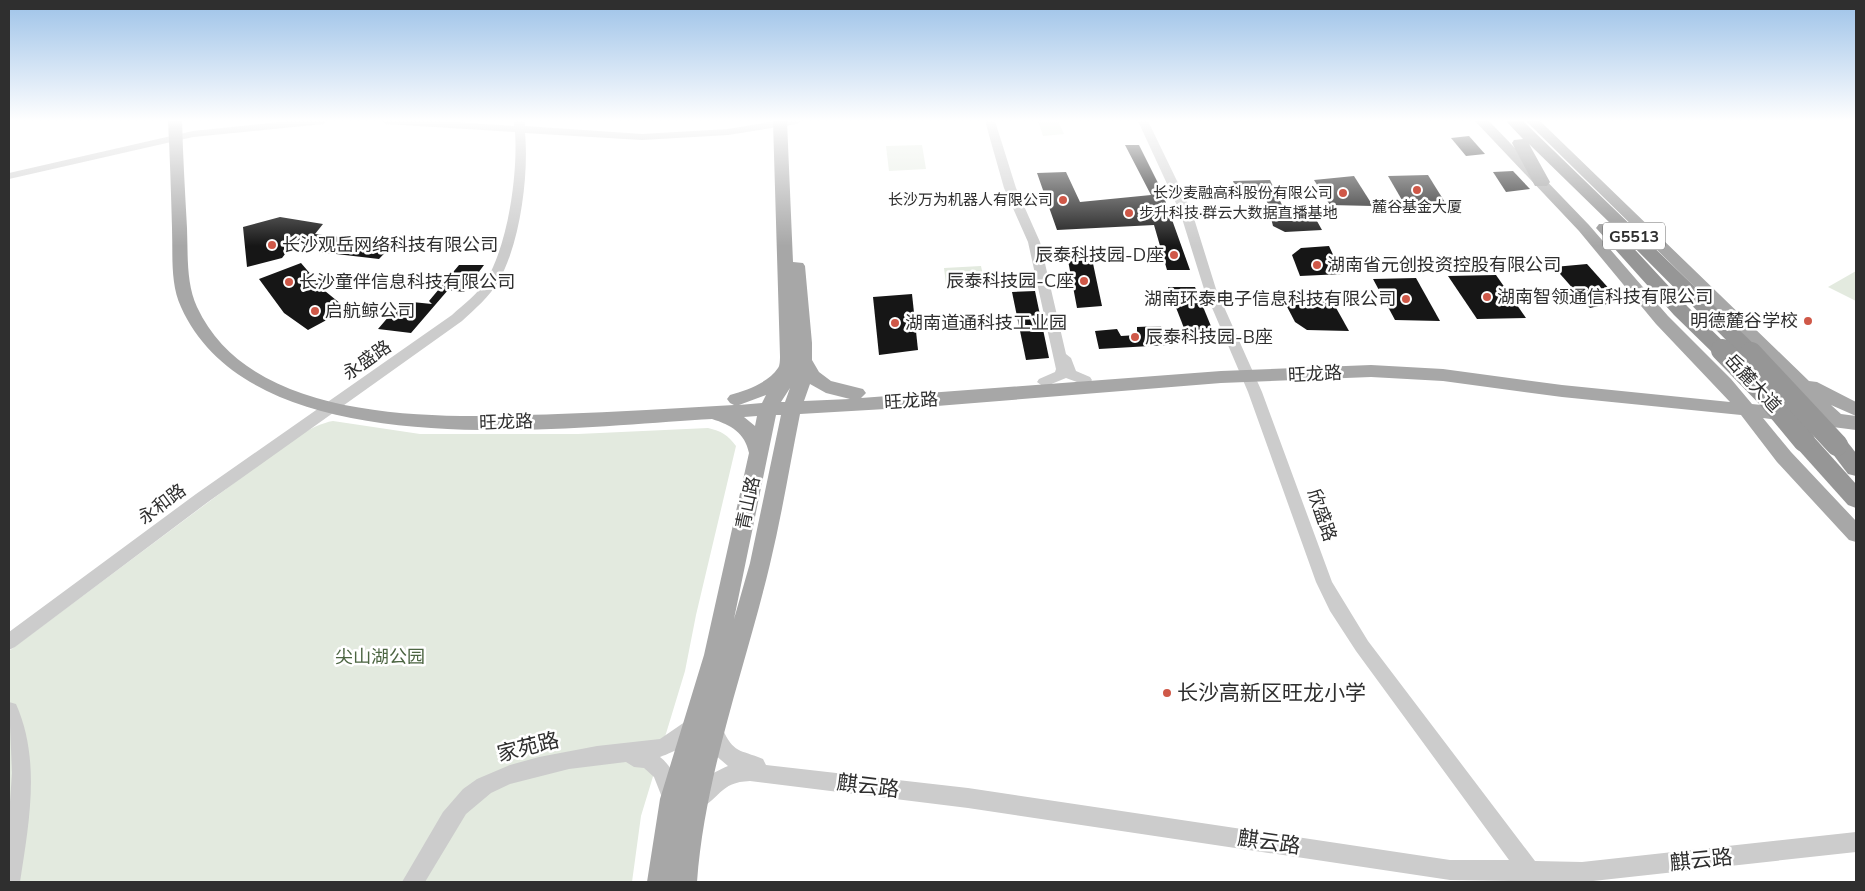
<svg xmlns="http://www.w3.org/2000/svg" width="1865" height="891" viewBox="0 0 1865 891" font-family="'Nunito Sans','Noto Sans SC',sans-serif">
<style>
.green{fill:#e3eadf}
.building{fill:#161616}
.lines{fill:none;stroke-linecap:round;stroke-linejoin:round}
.minor{fill:#ccc;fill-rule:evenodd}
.major{fill:#a7a7a7;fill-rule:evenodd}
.highway{fill:#969696;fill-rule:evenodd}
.highway-bridge{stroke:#969696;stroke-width:22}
.poi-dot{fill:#cf5848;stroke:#fff;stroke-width:2}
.labels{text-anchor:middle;stroke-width:5;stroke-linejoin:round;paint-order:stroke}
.far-poi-label{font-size:15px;fill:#2f2f2f;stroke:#fff;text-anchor:end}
.shield{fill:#fff;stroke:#6d6d6d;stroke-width:1}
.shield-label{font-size:16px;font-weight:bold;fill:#2f2f2f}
.poi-label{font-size:18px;fill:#2f2f2f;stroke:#fff;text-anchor:start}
.street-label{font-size:18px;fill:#2f2f2f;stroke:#fff}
.park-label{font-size:18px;fill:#4c6542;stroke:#fff}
.near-poi-label{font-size:21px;fill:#2f2f2f;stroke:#fff;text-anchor:start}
.near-street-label{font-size:21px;fill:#2f2f2f;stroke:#fff}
</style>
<rect width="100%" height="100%" fill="#fff"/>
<g class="green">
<path d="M1038,121H1058L1064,134L1043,136Z"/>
<path d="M922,145L926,169L889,171L886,146Z"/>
<path d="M981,266L984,280L946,284L944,268Z"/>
<path d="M1856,271V301L1828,287Z"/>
<path d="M333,421L420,434H578L708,428C721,431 728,435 736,446L696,615L685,671L641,816L632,882H9V651C80,598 151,545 222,492C250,472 301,426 333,421Z"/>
</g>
<g class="building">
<path d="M1469,136L1485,154L1466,156L1451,138Z"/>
<path d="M1125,145H1139L1161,189L1190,270H1167L1154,225L1057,230L1037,173L1066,172L1080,202L1151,195Z"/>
<path d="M1513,171L1530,189L1506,192L1493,172Z"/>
<path d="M1428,175L1446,204L1406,207L1388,176Z"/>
<path d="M1354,176L1373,206L1330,205L1314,180Z"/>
<path d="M1270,180L1283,207L1308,205L1322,230L1285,232L1273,226L1266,198L1241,199L1233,181Z"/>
<path d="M280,217L323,224L315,234L330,236L288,248L289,249L282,258L247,267L243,227Z"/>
<path d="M332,236L393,244L379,259L319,252Z"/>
<path d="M1329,246L1342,274L1300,276L1292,255L1301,248Z"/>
<path d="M1091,254L1102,306L1077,308L1067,255Z"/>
<path d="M301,263L325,291L347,309L308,330L284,313L259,279Z"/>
<path d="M1587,264L1620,301L1590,308L1554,267Z"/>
<path d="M459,265H484L464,292L448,290L411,333L378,329L402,301L432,304L429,301Z"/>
<path d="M1496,275L1526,318L1477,319L1448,276Z"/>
<path d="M1416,278L1440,321L1395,320L1373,279Z"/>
<path d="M1168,287H1195L1217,341H1189Z"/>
<path d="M1035,291L1049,358L1026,360L1012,292Z"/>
<path d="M912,294L918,350L879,355L873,297Z"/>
<path d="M1330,297L1349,331L1307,330L1295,322L1283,299Z"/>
<path d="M1161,326L1167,345L1099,349L1095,331L1117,329L1121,336L1137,335V327Z"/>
</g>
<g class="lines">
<g class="minor">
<path d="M290,121H328L323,124L193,137L9,179V173L193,131Z"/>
<path d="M381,121H440L514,126V121H524L525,126L642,134L728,129L776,121H802L797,124L728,135L642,140L525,133C529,175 520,245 498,282C489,297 475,309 462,321L208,502L15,647L9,650V632L196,494L452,315C464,304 479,293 487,279C508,243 518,174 515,132L386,124Z"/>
<path d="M985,121H995L1016,188L1040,242L1066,354L1071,358L1076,371L1090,377L1092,380L1090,383L1085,385L1066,378L1044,387L1037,382L1039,379L1055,372L1056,369L1028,242L1004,188Z"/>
<path d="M1138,121H1148L1192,212L1216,289L1262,392L1332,582L1368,641L1535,861L1582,862L1856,832V852L1584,882L1450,880L968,808L750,781C719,782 720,800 698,809L691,806L688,799C695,782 712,773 728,766L714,754L706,734L708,728L715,725L722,728C734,754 739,749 763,759L766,765L968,788L1450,860H1509L1356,651L1330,611L1316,582L1248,392L1204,289L1180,212Z"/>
<path d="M9,702L16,704C41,760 29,823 20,882H9V816L12,773Z"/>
<path d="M692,717L699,720L701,726C694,743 676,751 660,757C672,766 685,790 679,805L672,808L665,805L654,777L644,768L634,767L626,762L569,769L510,784L491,793L466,814L425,882H402L443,812L463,789L477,779L510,765L539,757L597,746L660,739Z"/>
</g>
<path class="major" d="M168,121H182C183,157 185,192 187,228C188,254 186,283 197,307C253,428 448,418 558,414C617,412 676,408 734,405L730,403L727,399L730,395C747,390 768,383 778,368C780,366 780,359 780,356L773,121H787L793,262L803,263L805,266L812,343V360L819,372L831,381L863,389L866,393L861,398L1221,371L1371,365L1443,369L1562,385L1730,402L1656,324L1579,231L1475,121H1489L1589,225L1668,316L1731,379L1752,404L1816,411L1772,363L1526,121H1540L1809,381L1817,382L1856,402V416L1831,405L1841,414L1856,416V430L1763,418L1791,452L1856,521V542L1849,540L1777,462L1741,415L1562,397L1443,381L1371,377L1221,383L937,406L800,414C790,464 782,514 770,564C745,669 705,773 697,882H647L660,799L704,655L749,453C745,433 731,425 712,419C567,427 254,470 181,307C170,283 173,255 172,228C171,193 170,157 168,121ZM810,384L826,393L850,399L804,401ZM790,388L785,402H781ZM766,395L762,403L739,405ZM776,415H781L750,563L734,619ZM757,416L755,426L744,417Z"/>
<g class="highway">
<path d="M1506,121H1523L1758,348L1761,353L1758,358L1751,360L1744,358L1613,226L1688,307L1732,350L1729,355L1722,357L1715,355L1674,315L1596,228L1599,224H1611L1529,144L1550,182L1547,186H1535L1512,143L1514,140L1523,139Z"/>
<path d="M1804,433L1812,435L1856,484V508L1848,505L1796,447L1793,441L1796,435Z"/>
<path d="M1837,437L1845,439L1856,453V476L1848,474L1826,445L1829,439Z"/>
</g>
<g class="highway-bridge">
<path d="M1722,350L1766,395L1804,441"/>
<path d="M1751,353L1837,445"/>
</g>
</g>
<linearGradient id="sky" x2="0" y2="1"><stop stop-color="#9dc2e8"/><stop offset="0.49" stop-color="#fff"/><stop offset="1" stop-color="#fff" stop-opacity="0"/></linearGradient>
<rect width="1865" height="246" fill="url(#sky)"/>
<g class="poi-dot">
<circle cx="1417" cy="190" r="5"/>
<circle cx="1343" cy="193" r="5"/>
<circle cx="1063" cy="200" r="5"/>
<circle cx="1129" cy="213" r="5"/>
<circle cx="272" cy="245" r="5"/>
<circle cx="1174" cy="255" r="5"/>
<circle cx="1317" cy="265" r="5"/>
<circle cx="1084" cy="281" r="5"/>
<circle cx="289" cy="282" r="5"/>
<circle cx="1487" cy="297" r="5"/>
<circle cx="1406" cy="299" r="5"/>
<circle cx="315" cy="311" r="5"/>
<circle cx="1808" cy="321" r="5"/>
<circle cx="895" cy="323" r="5"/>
<circle cx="1135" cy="337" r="5"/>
<circle cx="1167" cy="693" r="5"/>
</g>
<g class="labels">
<g class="far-poi-label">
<text x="1333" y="198">长沙麦融高科股份有限公司</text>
<text x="1053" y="205">长沙万为机器人有限公司</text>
<text x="1417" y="212" text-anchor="middle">麓谷基金大厦</text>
<text x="1139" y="218" text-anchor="start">步升科技·群云大数据直播基地</text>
</g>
<rect class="shield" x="1603" y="222.5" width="62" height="27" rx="4"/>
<g class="shield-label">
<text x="1634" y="242">G5513</text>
</g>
<g class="poi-label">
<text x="282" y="251">长沙观岳网络科技有限公司</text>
<text x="1164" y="261" text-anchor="end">辰泰科技园-D座</text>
<text x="1327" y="271">湖南省元创投资控股有限公司</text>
<text x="1074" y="287" text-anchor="end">辰泰科技园-C座</text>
<text x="299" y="288">长沙童伴信息科技有限公司</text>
<text x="1497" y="303">湖南智领通信科技有限公司</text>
<text x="1396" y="305" text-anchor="end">湖南环泰电子信息科技有限公司</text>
<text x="325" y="317">启航鲸公司</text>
<text x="1798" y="327" text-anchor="end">明德麓谷学校</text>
<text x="905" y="329">湖南道通科技工业园</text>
<text x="1145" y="343">辰泰科技园-B座</text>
</g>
<g class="street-label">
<text transform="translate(367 360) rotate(-35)" y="6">永盛路</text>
<text transform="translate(1315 374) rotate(-3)" y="6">旺龙路</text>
<text transform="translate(1753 383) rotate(47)" y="6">岳麓大道</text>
<text transform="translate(911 401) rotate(-4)" y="6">旺龙路</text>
<text transform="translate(506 422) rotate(-2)" y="6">旺龙路</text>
<text transform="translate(748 503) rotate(-78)" y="6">青山路</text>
<text transform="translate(162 504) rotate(-37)" y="6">永和路</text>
<text transform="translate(1322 515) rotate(71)" y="6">欣盛路</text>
</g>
<g class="park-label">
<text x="380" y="663">尖山湖公园</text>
</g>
<g class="near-poi-label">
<text x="1177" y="700">长沙高新区旺龙小学</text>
</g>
<g class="near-street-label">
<text transform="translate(528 747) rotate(-14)" y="7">家苑路</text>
<text transform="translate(868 786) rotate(7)" y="7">麒云路</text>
<text transform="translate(1269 842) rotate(8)" y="7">麒云路</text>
<text transform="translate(1701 860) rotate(-6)" y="7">麒云路</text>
</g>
</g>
<rect width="1865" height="891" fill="none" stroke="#2f2f2f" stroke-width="20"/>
</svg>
